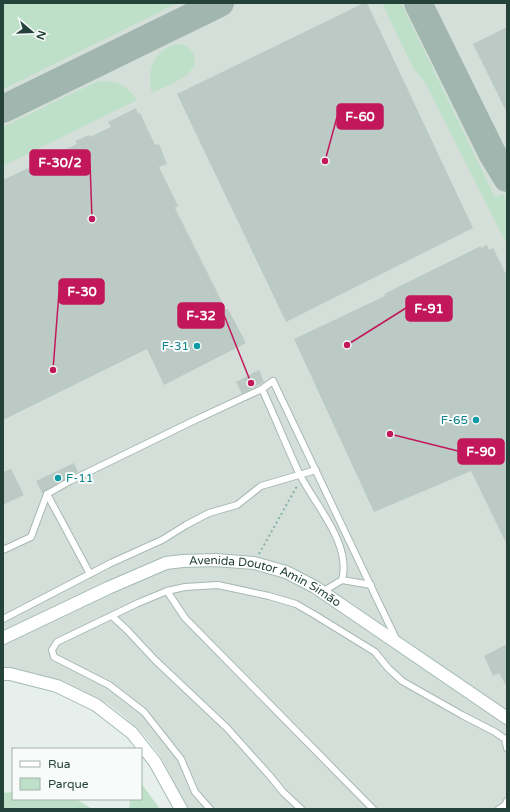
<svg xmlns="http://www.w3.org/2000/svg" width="510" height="812" viewBox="0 0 510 812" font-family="'Varela Round',sans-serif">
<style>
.built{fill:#d4dfda}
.green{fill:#bfe0c8}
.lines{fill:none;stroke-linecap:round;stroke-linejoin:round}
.taxiway{stroke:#a2b6b0;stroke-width:28}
.building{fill:#bbcac4}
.lane-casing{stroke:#a8b8b2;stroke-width:8}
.secondary-casing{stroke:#a4bbb3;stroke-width:14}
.path{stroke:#86b3a5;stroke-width:2;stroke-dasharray:2 3;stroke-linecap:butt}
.lane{stroke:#fff;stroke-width:6}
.secondary{stroke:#fff;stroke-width:12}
.culture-dot{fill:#0f9aa8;stroke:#f7fbf9;stroke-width:1.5}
.labels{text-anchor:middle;stroke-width:4;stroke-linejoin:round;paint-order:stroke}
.culture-label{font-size:12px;fill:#0d838f;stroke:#f7fbf9;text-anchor:end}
.street-label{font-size:12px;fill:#24423a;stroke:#f7fbf9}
.leader{fill:none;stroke:#c2185b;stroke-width:1.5}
.callout-dot{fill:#c2185b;stroke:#f7fbf9;stroke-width:1.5}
.callout{fill:#c2185b;stroke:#c2185b;stroke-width:1.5}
.callout-label{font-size:13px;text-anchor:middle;font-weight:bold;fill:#fff}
</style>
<rect width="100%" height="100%" fill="#e6efeb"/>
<path class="built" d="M3,3H507V809H188L161,757L144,735L121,714L108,704L58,680L3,668Z"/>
<g class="green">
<path d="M3,3H178L3,89Z"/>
<path d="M382,3H401L495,197L503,194L507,203V245L426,84L413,68Z"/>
<path d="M176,44C185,45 191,47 194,56C201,75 165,86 152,93C146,71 154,50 176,44Z"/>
<path d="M100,81C118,80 127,86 137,100L3,166V127L92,84Z"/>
<path d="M141,783L160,809H129L130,799H141Z"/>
<path d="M13,792V799H76L92,809H3V793Z"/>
</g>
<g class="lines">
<g class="taxiway">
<path d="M418,3L492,153L507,178"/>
<path d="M3,109L220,3"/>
</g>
</g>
<g class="building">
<path d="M364,3H367L473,228L286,322L177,94Z"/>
<path d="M507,27V113L473,44Z"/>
<path d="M136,108L138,114L140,113L155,145L159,144L167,164L159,167L178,206L175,208L226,310L228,309L246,343L164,385L147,349L3,420V180L37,164L35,161L46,155L48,158L77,144L75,141L89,135L90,137L111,127L108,122Z"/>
<path d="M487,245L489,250L493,248L507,276V545L471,471L374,512L294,339L385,296L384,294L481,246V248Z"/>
<path d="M259,370L264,382L242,394L236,382Z"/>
<path d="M74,463L78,472L42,493L36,481Z"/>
<path d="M11,469L24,495L3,505V472Z"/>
<path d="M507,644V687L499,673L493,676L484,656Z"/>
</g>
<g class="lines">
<defs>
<g id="lane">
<path d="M262,389C275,417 286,445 299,473C314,504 352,543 342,580L322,592"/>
<path d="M47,494L90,574"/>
<path d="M3,550L31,537L47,494L70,481L193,421L262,389L273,381L397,641"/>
<path d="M342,580L371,585"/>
<path d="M167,591L185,618L373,809"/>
<path d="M112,616L127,630L155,660L227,728L270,776L283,792L301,809"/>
<path d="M3,619L111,563L162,540L186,525L209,513L237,505L261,486L316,470"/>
<path d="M210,809L195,792L181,759L144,712L109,685L54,657L52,650L57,642L138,603L167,591L185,587L218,585L269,596L296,604L315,615L375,652L388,668L402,681L462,715L495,732L505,739L507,748"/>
<path d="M499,809L505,805L507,801"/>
</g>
<g id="secondary">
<path id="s1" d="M3,638L108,588L166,563L183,561L215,560L254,563L286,572L315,587L507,718"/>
<path d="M3,674H10L57,686L96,705L132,733L155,762L181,809"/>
</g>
</defs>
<use href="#lane" class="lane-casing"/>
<use href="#secondary" class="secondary-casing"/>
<path class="path" d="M259,554L297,486"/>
<use href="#lane" class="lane"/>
<use href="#secondary" class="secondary"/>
</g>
<g class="culture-dot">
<circle cx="197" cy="346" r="4"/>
<circle cx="476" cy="420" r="4"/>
<circle cx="58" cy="478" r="4"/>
</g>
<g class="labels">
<g class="culture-label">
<text x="189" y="350">F-31</text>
<text x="468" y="424">F-65</text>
<text x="66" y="482" text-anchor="start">F-11</text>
</g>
<g class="street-label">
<text dy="4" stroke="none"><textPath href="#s1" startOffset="283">Avenida Doutor Amin Simão</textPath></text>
</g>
</g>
<path class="leader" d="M325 161L337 117M92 219L90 163M53 370L59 292M347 345L406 308M251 383L224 315M390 434L458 451"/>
<g class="callout-dot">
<circle cx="325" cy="161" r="4"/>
<circle cx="92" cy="219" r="4"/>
<circle cx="53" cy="370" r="4"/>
<circle cx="347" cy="345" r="4"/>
<circle cx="251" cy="383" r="4"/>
<circle cx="390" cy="434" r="4"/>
</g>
<g class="callout">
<rect x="337" y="104" width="46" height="25" rx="4"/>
<rect x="30" y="150" width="60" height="25" rx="4"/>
<rect x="59" y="279" width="45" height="25" rx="4"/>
<rect x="406" y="296" width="46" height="25" rx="4"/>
<rect x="178" y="303" width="46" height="25" rx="4"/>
<rect x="458" y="439" width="46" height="25" rx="4"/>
</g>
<g class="callout-label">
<text x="360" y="121">F-60</text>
<text x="60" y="167">F-30/2</text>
<text x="82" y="296">F-30</text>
<text x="429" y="313">F-91</text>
<text x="201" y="320">F-32</text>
<text x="481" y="456">F-90</text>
</g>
<rect width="510" height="812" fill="none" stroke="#24423a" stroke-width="8"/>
<rect x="12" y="748" width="130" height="52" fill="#f7fbf9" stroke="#a3b1ad"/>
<rect x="20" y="761" width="20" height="6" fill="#ffffff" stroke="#a3b1ad"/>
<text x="48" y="768" font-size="12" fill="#24423a">Rua</text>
<rect x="20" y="778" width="20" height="12" fill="#bfe0c8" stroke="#a3b1ad"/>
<text x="48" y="788" font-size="12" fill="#24423a">Parque</text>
<g transform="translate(32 32) rotate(109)" stroke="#f7fbf9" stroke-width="3" paint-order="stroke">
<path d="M0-3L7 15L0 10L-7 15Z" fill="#24423a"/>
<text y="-6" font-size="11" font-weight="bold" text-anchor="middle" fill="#24423a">N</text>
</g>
</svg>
